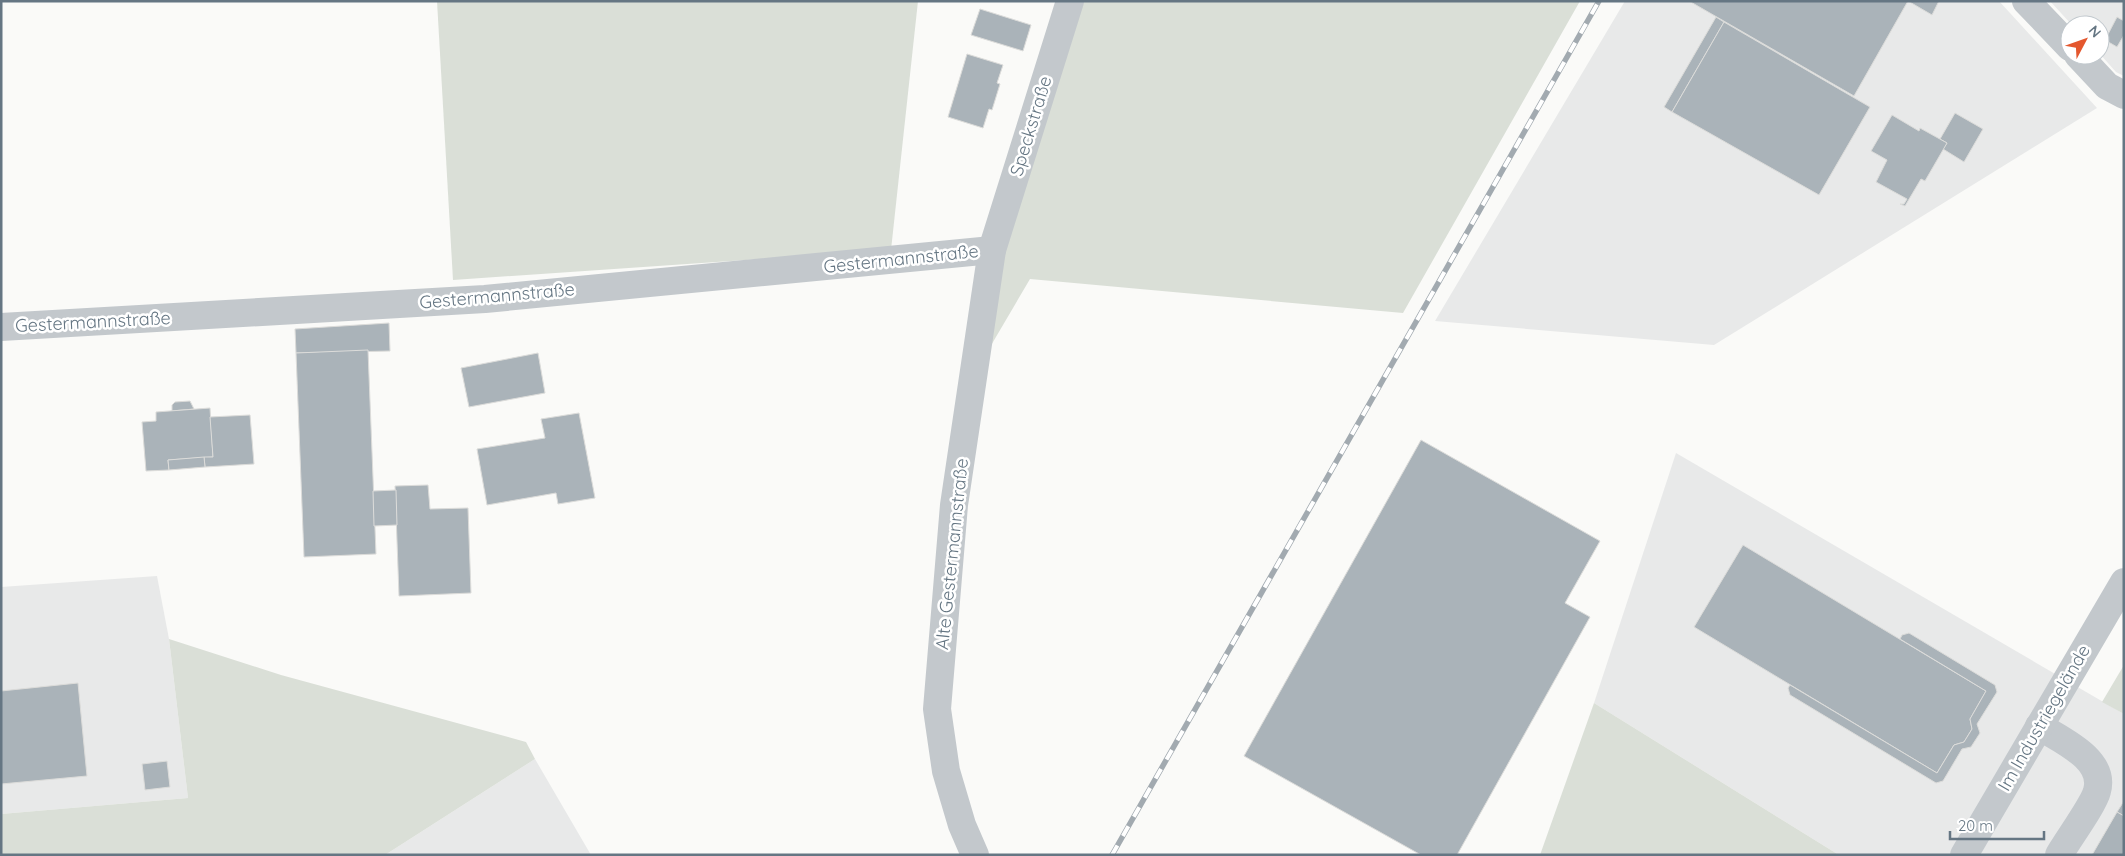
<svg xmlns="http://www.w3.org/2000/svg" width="2125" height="856" viewBox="0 0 2125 856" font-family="Quicksand,sans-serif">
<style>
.built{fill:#e8e9e9}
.green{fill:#dadfd7}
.building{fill:#aab3b9;stroke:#dcdcda}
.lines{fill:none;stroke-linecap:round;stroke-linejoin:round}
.minor{stroke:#c3c8cc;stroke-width:28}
.rail-casing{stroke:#a2aab0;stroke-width:5.5}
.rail{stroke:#fff;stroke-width:4;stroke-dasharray:11;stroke-linecap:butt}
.labels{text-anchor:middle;stroke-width:5;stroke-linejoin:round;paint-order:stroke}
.street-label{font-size:18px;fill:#657683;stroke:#fff}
</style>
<rect width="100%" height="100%" fill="#fafaf8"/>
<g class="built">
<path d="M1625,1H1999L2097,108L1714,345L1435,321Z"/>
<path d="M2050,1H2124V76L2116,72L2100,54V25H2072Z"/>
<path d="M1676,453L2124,714V855H1839L1594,703Z"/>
<path d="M157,576L169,639L188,798L1,814V587Z"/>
<path d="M535,759L591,855H385Z"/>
</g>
<g class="green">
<path d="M437,1H918L891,250L453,280Z"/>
<path d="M1084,1H1580L1403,313L1030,279L983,359L1000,253Z"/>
<path d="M169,639L281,675L526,742L535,759L385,855H1V814L188,798Z"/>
<path d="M2124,665V714L2102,702Z"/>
<path d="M1594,703L1839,855H1540Z"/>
</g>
<g class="building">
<path d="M1689,1H1908L1854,96Z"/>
<path d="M1908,1H1939L1932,15Z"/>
<path d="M980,9L1031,25L1023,51L971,35Z"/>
<path d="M1716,17L1724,22L1672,112L1664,107Z"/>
<path d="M2117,17L2124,21V35L2117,47L2105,40Z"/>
<path d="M1724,22L1870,107L1819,195L1672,112Z"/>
<path d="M967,54L1003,65L997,83L1000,84L992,110L989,109L983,128L948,117Z"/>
<path d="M1955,113L1983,129L1964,162L1943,149L1947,143L1940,139Z"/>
<path d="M1892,115L1919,131L1920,128L1947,143L1925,181L1921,179L1905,206L1900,204H1904L1907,199L1876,182L1887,160L1871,151Z"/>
<path d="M389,323L390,351L296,353L295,329Z"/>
<path d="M368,350L376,554L304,557L296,353Z"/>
<path d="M538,353L545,393L469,407L461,368Z"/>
<path d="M190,401L194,409L172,411V405L175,402Z"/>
<path d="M210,408L213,457L168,460L169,470L146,471L142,422L156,421V412Z"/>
<path d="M579,413L595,498L558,504L556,493L487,505L477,449L545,438L541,419Z"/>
<path d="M250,415L254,464L205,467L204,457H213L210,417Z"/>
<path d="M1421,440L1600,541L1565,603L1590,617L1457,855H1421L1244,756Z"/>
<path d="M204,457L205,467L169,470L168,460Z"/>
<path d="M428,485L430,509L468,508L471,593L399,596L395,486Z"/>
<path d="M396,490L397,525L374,526L373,491Z"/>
<path d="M1743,545L1986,691L1970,719L1972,729L1964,742L1954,745L1937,773L1694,627Z"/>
<path d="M1909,633L1995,685L1997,692L1977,724L1980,733L1971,747L1962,749L1943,781L1936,783L1790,695L1788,688L1790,685L1937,773L1954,745L1964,742L1972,729L1970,719L1986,691L1900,639L1902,635Z"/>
<path d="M78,683L87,776L1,784V691Z"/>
<path d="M167,761L170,787L145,790L142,764Z"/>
<path d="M2124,801V816L2117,812Z"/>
<path d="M2117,812L2124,816V855H2092Z"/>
</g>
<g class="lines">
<g class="minor">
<path d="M2026,1L2070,47"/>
<path d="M2078,55L2107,86L2124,95"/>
<path d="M1,327L485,299L992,250"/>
<path d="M2039,726C2061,740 2106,759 2097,791C2094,804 2067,841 2059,855"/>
<path d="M975,855L962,825L946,771L937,709L954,505L992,250L1070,1"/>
<path d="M1964,855L2124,582"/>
</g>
<defs>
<path id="rail" d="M1112,855L1599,1"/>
</defs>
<use href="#rail" class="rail-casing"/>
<use href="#rail" class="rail"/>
</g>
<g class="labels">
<g class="street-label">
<text transform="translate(1031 126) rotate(-73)" y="6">Speckstraße</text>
<text transform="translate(901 259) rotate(-6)" y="6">Gestermannstraße</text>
<text transform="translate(497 296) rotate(-5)" y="6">Gestermannstraße</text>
<text transform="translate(93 322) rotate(-3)" y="6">Gestermannstraße</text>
<text transform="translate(952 554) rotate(-84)" y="6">Alte Gestermannstraße</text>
<text transform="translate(2044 718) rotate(-60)" y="6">Im Industriegelände</text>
</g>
</g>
<rect width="2125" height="856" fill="none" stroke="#657683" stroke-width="5"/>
<g transform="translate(2085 40) rotate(49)"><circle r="24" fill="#ffffff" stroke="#c1c8cd"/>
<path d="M0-4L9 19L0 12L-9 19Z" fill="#e4572e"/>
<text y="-8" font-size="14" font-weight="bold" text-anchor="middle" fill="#657683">N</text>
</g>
<path d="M1950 831v8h94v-8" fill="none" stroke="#657683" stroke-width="2.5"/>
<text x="1958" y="831" font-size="15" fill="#657683" stroke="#ffffff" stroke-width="4" paint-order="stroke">20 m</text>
</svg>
